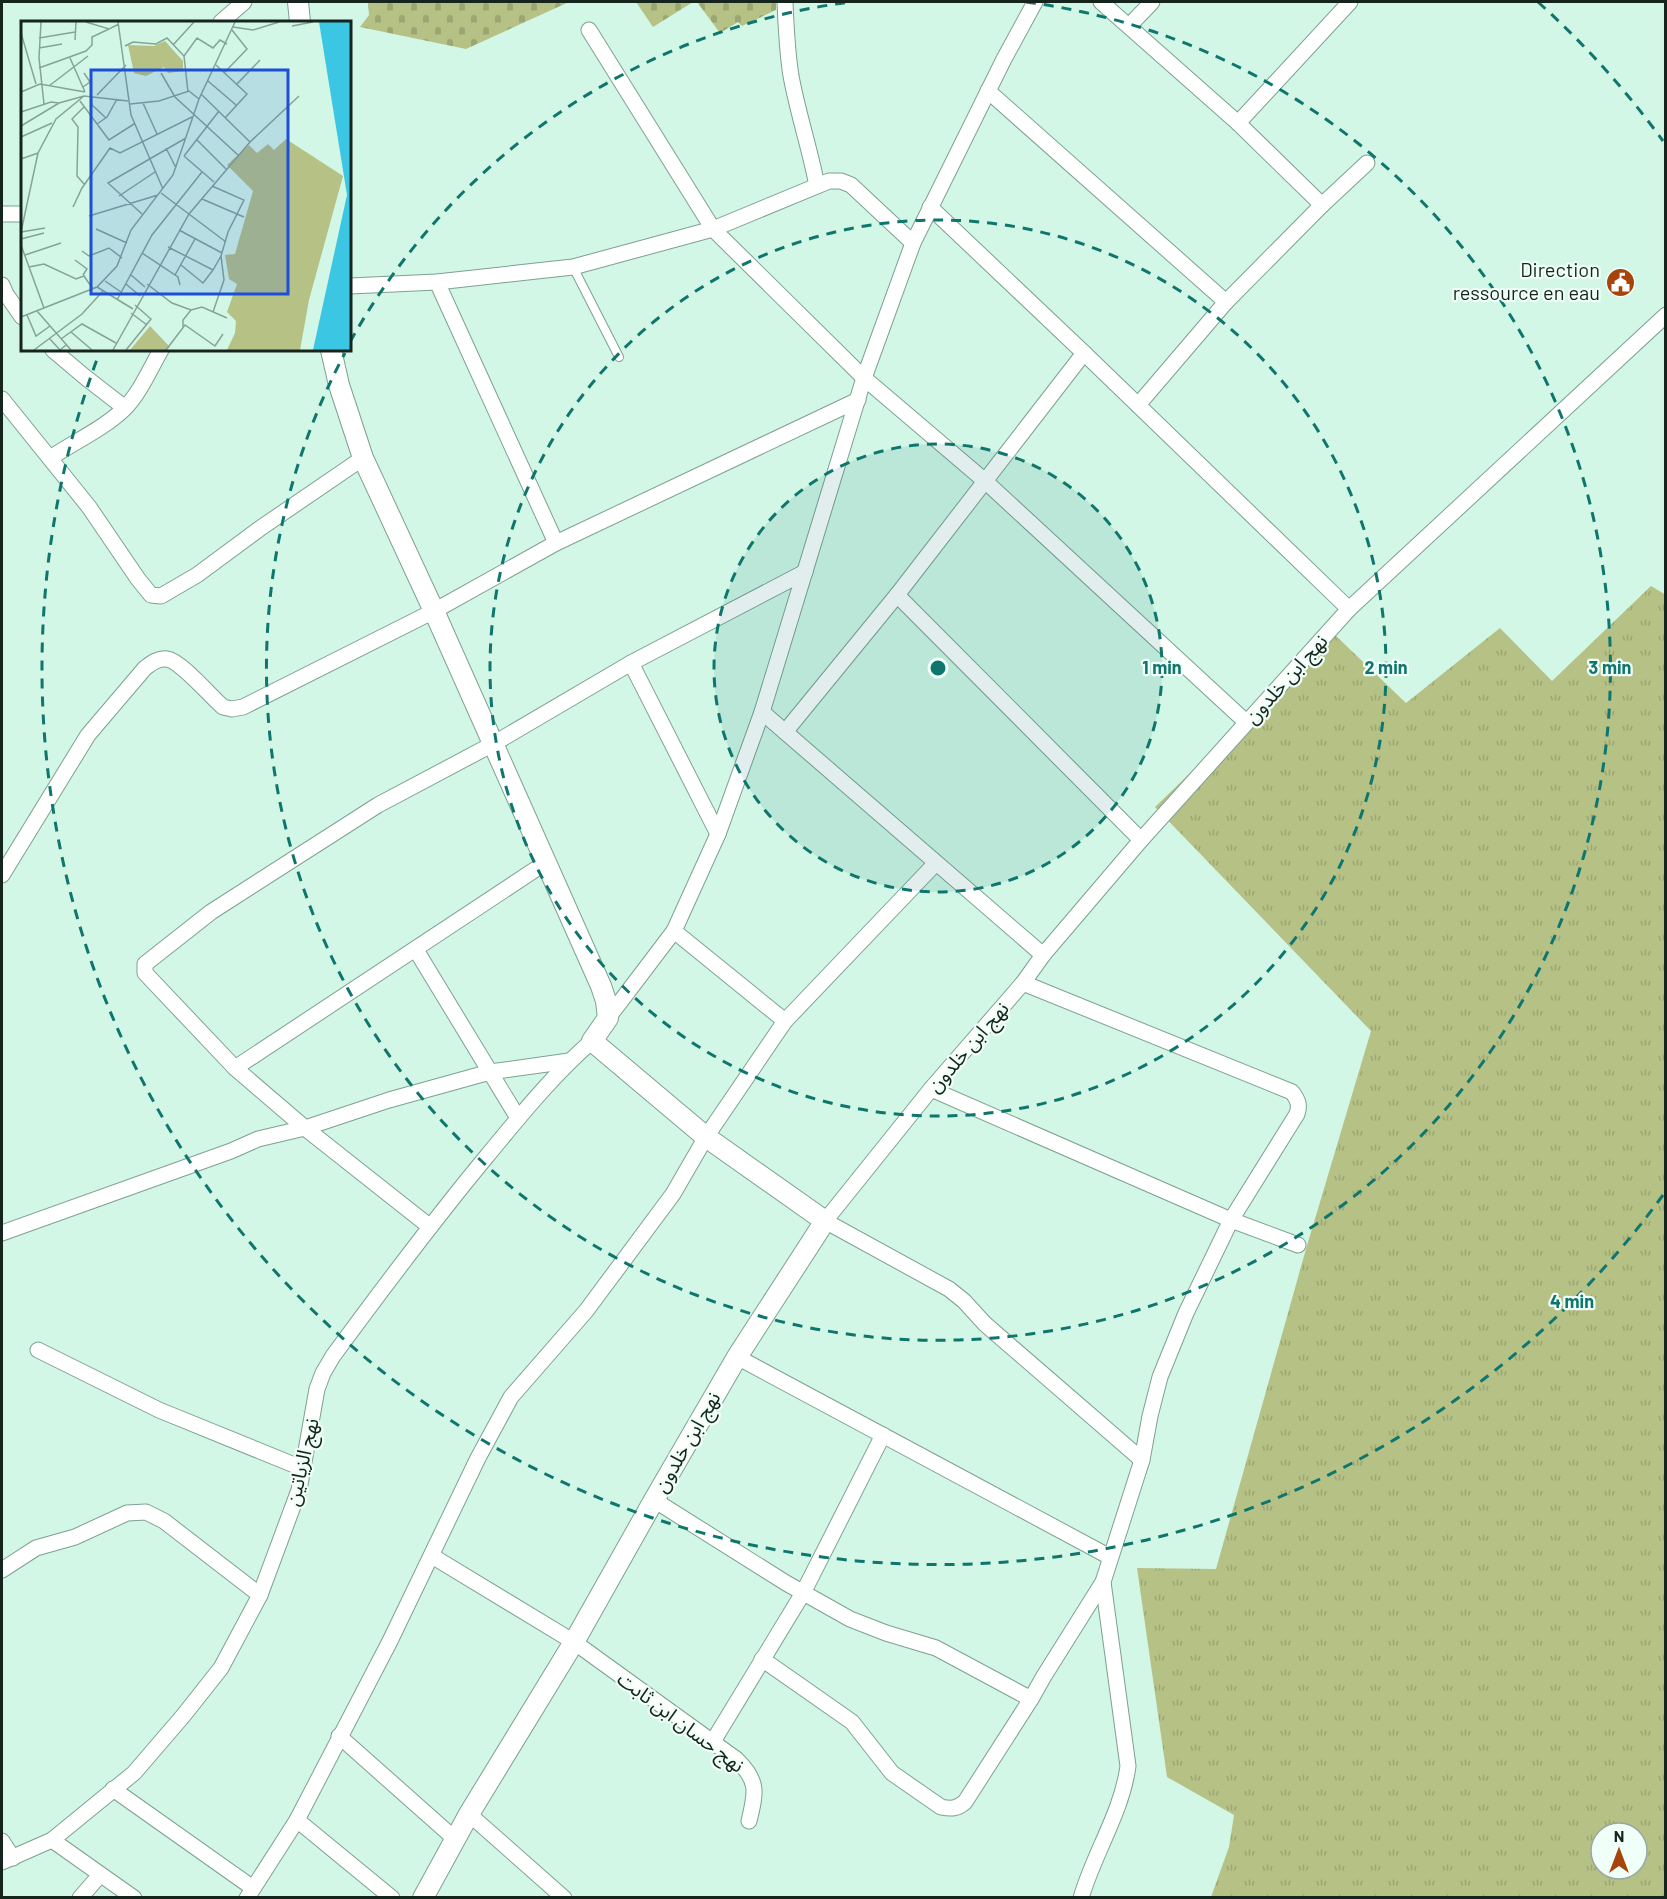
<svg xmlns="http://www.w3.org/2000/svg" width="1667" height="1899" viewBox="0 0 1667 1899" font-family="Barlow,'Noto Sans Arabic',sans-serif">
<style>
.grass{fill:url(#grass-tufts);fill-rule:evenodd}
.cemetery{fill:url(#cemetery-stones)}
.lines{fill:none;stroke-linecap:round;stroke-linejoin:round}
.service-casing{stroke:#7ea191;stroke-width:10}
.minor-casing{stroke:#7ea191;stroke-width:17}
.tertiary-casing{stroke:#7ea191;stroke-width:22}
.service{stroke:#fff;stroke-width:8}
.minor{stroke:#fff;stroke-width:15}
.tertiary{stroke:#fff;stroke-width:20}
.ring{fill:none;stroke:#0f766e;stroke-width:3;stroke-dasharray:10 8}
.labels{text-anchor:middle;stroke-width:4.5;stroke-linejoin:round;paint-order:stroke}
.poi-label{font-size:20px;fill:#16241e;stroke:#f0fff8;text-anchor:end}
.street-label{font-size:20px;fill:#16241e;stroke:#f0fff8}
.inset-road{fill:none;stroke:#87a396;stroke-width:1.5}
.view{fill:#1d4ed8;fill-opacity:0.15;stroke:#1d4ed8;stroke-width:3}
.inset-edge{fill:none;stroke:#16241e;stroke-width:3}
.centre{fill:#0f766e;stroke:#f0fff8;stroke-width:3}
.ring-label{font-size:18px;text-anchor:middle;font-weight:bold;fill:#0f766e;stroke:#f0fff8;stroke-width:4.5;stroke-linejoin:round;paint-order:stroke}
</style>
<defs>
<pattern id="grass-tufts" width="24" height="20" patternUnits="userSpaceOnUse" patternTransform="scale(1.5)"><rect width="24" height="20" fill="#b6c186"/><path d="M3 7l-1-3M5 7V3M7 7l1-3M15 17l-1-3M17 17v-4M19 17l1-3" fill="none" stroke="#9ca673"/></pattern>
<pattern id="cemetery-stones" width="16" height="16" patternUnits="userSpaceOnUse" patternTransform="scale(1.5)"><rect width="16" height="16" fill="#b6c186"/><path d="M2 7V4a2 2 0 0 1 4 0v3zM10 15v-3a2 2 0 0 1 4 0v3z" fill="#9ca673"/></pattern>
</defs>
<rect width="100%" height="100%" fill="#d2f7e6"/>
<path class="grass" d="M1651,586L1666,595L1665,1897H1211L1229,1847L1234,1815L1167,1777L1137,1568L1216,1569L1306,1249L1371,1031L1155,807L1334,634L1406,703L1500,628L1552,681ZM1601,1833H1637V1869H1601Z"/>
<g class="cemetery">
<path d="M368,2H569L466,49L360,27L369,15Z"/>
<path d="M636,2H693L653,27Z"/>
<path d="M697,2H776V10L742,26L738,22L720,33Z"/>
</g>
<g class="lines">
<defs>
<path id="service" d="M573,267L619,357"/>
<g id="minor">
<path d="M785,2C786,27 787,51 791,76C798,114 810,149 817,186"/>
<path d="M1101,2L1238,123L1322,205L1226,302L1138,405"/>
<path d="M221,22L244,2"/>
<path d="M1129,26L1152,2"/>
<path d="M589,30L713,229L864,378L985,481L1246,722"/>
<path d="M988,91L1226,302"/>
<path d="M1238,123L1350,2"/>
<path d="M1322,205L1367,163"/>
<path d="M930,207L1084,353L1349,609"/>
<path d="M2,214H22"/>
<path d="M437,282L556,543"/>
<path d="M2,285L6,294L22,317"/>
<path d="M350,286L437,282L573,267L713,229L829,181H841L851,185L913,243"/>
<path d="M53,350L85,377L125,408"/>
<path d="M2,399L89,507L138,579L151,595L161,596L197,575L262,527L363,458"/>
<path d="M50,458C74,442 103,429 124,409C140,393 150,369 161,350"/>
<path d="M897,595L1141,840"/>
<path d="M631,663L718,834"/>
<path d="M762,712L1043,955"/>
<path d="M785,732L897,595L1084,353"/>
<path d="M2,875L88,735L145,668C152,663 158,658 167,659C181,661 211,697 223,707L232,709L243,707L434,611L556,543L858,400"/>
<path d="M674,931L785,1021"/>
<path d="M416,950L518,1118"/>
<path d="M1023,983L1292,1092C1298,1100 1300,1105 1297,1114L1231,1220L1186,1313L1160,1377L1150,1416L1142,1460L1103,1582L1128,1766C1122,1812 1094,1853 1081,1898"/>
<path d="M608,1018L674,931L718,834L762,712L864,378L913,243L1004,59L1035,2"/>
<path d="M235,1068L545,863"/>
<path d="M931,1089L1231,1220L1298,1245"/>
<path d="M429,1226L305,1128L235,1068L145,973V964L211,912L378,805L493,744L631,663L805,572"/>
<path d="M2,1233L231,1151L258,1139L305,1128L389,1100L490,1072L569,1061"/>
<path d="M38,1350L159,1410L304,1469"/>
<path d="M737,1357L1110,1557"/>
<path d="M1142,1460L985,1324L964,1301L949,1289L825,1221L931,1089L1023,983L1043,955L1141,840L1349,609L1666,315"/>
<path d="M654,1500L786,1583L850,1619L886,1633L936,1648L1031,1699L1044,1676L1103,1582"/>
<path d="M432,1556L574,1642L736,1759C759,1781 756,1792 749,1821"/>
<path d="M2,1570L36,1548L75,1537L127,1513L146,1512L164,1521L260,1595"/>
<path d="M762,1659L852,1722L892,1773L941,1807C951,1809 957,1809 965,1802L1031,1699"/>
<path d="M339,1736L455,1839"/>
<path d="M712,1743L803,1593L883,1435"/>
<path d="M113,1789L253,1888"/>
<path d="M469,1814L564,1898"/>
<path d="M297,1820L392,1898"/>
<path d="M52,1840L134,1898"/>
<path d="M2,1841L13,1858"/>
<path d="M2,1862L52,1840L134,1773L183,1716L221,1668L260,1595L299,1490L317,1389L323,1373L333,1356C383,1288 433,1221 487,1156C520,1116 553,1075 592,1041"/>
<path d="M80,1898L100,1875"/>
<path d="M247,1898L297,1820L390,1641L478,1458L511,1397L586,1311L673,1194L706,1137L785,1021L935,864"/>
</g>
<g id="tertiary">
<path d="M298,2L300,22"/>
<path d="M331,350L339,385L363,458L434,611L601,986L606,1001L608,1018L592,1041L706,1137L825,1221L737,1357L654,1500L574,1642L469,1814L423,1898"/>
</g>
</defs>
<use href="#service" class="service-casing"/>
<use href="#minor" class="minor-casing"/>
<use href="#tertiary" class="tertiary-casing"/>
<use href="#service" class="service"/>
<use href="#minor" class="minor"/>
<use href="#tertiary" class="tertiary"/>
</g>
<circle cx="938" cy="668" r="224" fill="#0f766e" fill-opacity=".12"/>
<g class="ring">
<circle cx="938" cy="668" r="224"/>
<circle cx="938" cy="668" r="448"/>
<path d="M350 342A672 672 0 0 1 850 2M1026 2A672 672 0 1 1 345 353"/>
<path d="M1663 1195A896 896 0 0 1 99 354M1538 2A896 896 0 0 1 1663 141"/>
</g>
<defs>
<symbol id="civic-disc" viewBox="-11 -11 22 22"><circle r="9.5" fill="#a7440b" stroke="#f0fff8"/><path d="M-.6-6.5H3V-4.5H.6V-3L4-1V1h2V6H-6V1h2V-1L-.6-3ZM-1.2 2.5V6h2.4V2.5Z" fill="#fff"/></symbol>
</defs>
<g fill-rule="evenodd">
<use href="#civic-disc" x="1604" y="266" width="33" height="33"/>
</g>
<g class="labels">
<g class="poi-label">
<text x="1600" y="277">Direction<tspan x="1600" dy="23">ressource en eau</tspan></text>
</g>
<g class="street-label">
<text transform="translate(1286 679) rotate(-48)" y="7">نهج ابن خلدون</text>
<text transform="translate(968 1047) rotate(-49)" y="7">نهج ابن خلدون</text>
<text transform="translate(687 1442) rotate(-60)" y="7">نهج ابن خلدون</text>
<text transform="translate(302 1462) rotate(-77)" y="7">نهج الزياتين</text>
<text transform="translate(681 1722) rotate(37)" y="7">نهج حسان ابن ثابت</text>
</g>
</g>
<g transform="translate(21 21)">
<rect width="330" height="330" fill="#d2f7e6"/>
<path d="M265,118L322,155L288,279L279,329H206L214,312L215,300L206,291L216,263L208,258L204,234L214,233L232,170L206,144L228,124L236,132L247,123L253,129Z" fill="#b6c186"/>
<path d="M144,20L162,40V50L147,52L143,46L125,55L113,52L107,24L133,25ZM129,305L149,326L145,329H109Z" fill="#b6c186"/>
<path d="M298,1H330V329H292L326,174Z" fill="#3bc7e4"/>
<path class="inset-road" d="M20,1L18,37L23,83M65,1L88,8L98,3M97,1L110,94L142,168M271,5L292,1M212,6L232,9L258,1M0,12L15,63M18,17L54,11M54,19L55,1M152,24L173,1M104,25L112,21L135,23L146,17L163,35L167,71M18,27L41,23M163,35L176,17L192,27L199,19L206,23M49,37L64,71M195,44L226,73L204,97M18,47L65,30L71,24V16L88,8M140,52L154,76L217,134M203,52L226,28L211,9M187,60L215,84M216,63L239,39M28,65L67,35M62,66L69,61L63,52M0,71L19,63L64,71M180,73L229,121M70,74L71,84L85,97M76,74L105,44M59,80L88,119L113,103M122,82L136,113M109,83L138,80L168,70L178,78M0,91L30,81L38,82M76,103L86,96L96,78M0,105L38,82L63,75L107,80M0,116L31,102M176,119L205,148M145,127L155,147M163,135L198,90M163,135L193,161M0,138L17,132M63,163L56,155L57,106L51,98L63,86M191,165L223,179L207,211L200,235L203,259L192,291M140,172L205,221M98,175L134,151M181,178L223,196M52,186L61,167L89,127L99,132L171,96M121,193L87,162L165,117M68,195L137,174M75,208L106,222M158,209L201,232M0,211L17,132L35,98L63,75M0,211L24,207M0,218L23,212M0,224L23,287M147,226L192,249L200,235M61,230L68,235L88,227L101,237M121,232L157,256L159,264M4,234L40,222M54,239L66,248L62,254M160,244L182,262L192,249M8,246L23,243L55,258L63,255L72,268M110,254L124,266M154,254L174,218M84,260L100,271M105,263L119,275M126,263L151,282L170,289L181,286L206,297M76,266L112,288M96,279L131,214L181,151M16,290L50,329M110,292L126,304M6,294L15,315L29,305M0,296L76,266L96,245L110,209L152,154L178,78L214,1M162,307V299L170,289M50,311L71,329M28,317L39,329L45,324M40,318L61,303L95,322M13,329L61,293L82,270M92,329L168,193L229,121L278,75M105,329L130,298L114,284M145,329L164,304L194,325L202,313"/>
<path class="view" d="M70,49H267V273H70Z"/>
<rect width="330" height="330" class="inset-edge"/>
</g>
<circle cx="938" cy="668" r="9" class="centre"/>
<g class="ring-label">
<text x="1162" y="674">1 min</text>
<text x="1386" y="674">2 min</text>
<text x="1610" y="674">3 min</text>
<text x="1572" y="1308">4 min</text>
</g>
<rect width="1667" height="1899" fill="none" stroke="#16241e" stroke-width="6"/>
<g transform="translate(1619 1851)"><circle r="28" fill="#f0fff8" stroke="#99a7a1" stroke-width="1.5"/>
<path d="M0-4.5L10 22L0 15L-10 22Z" fill="#a7440b"/>
<text y="-9" font-size="16" font-weight="bold" text-anchor="middle" fill="#16241e">N</text>
</g>
</svg>
